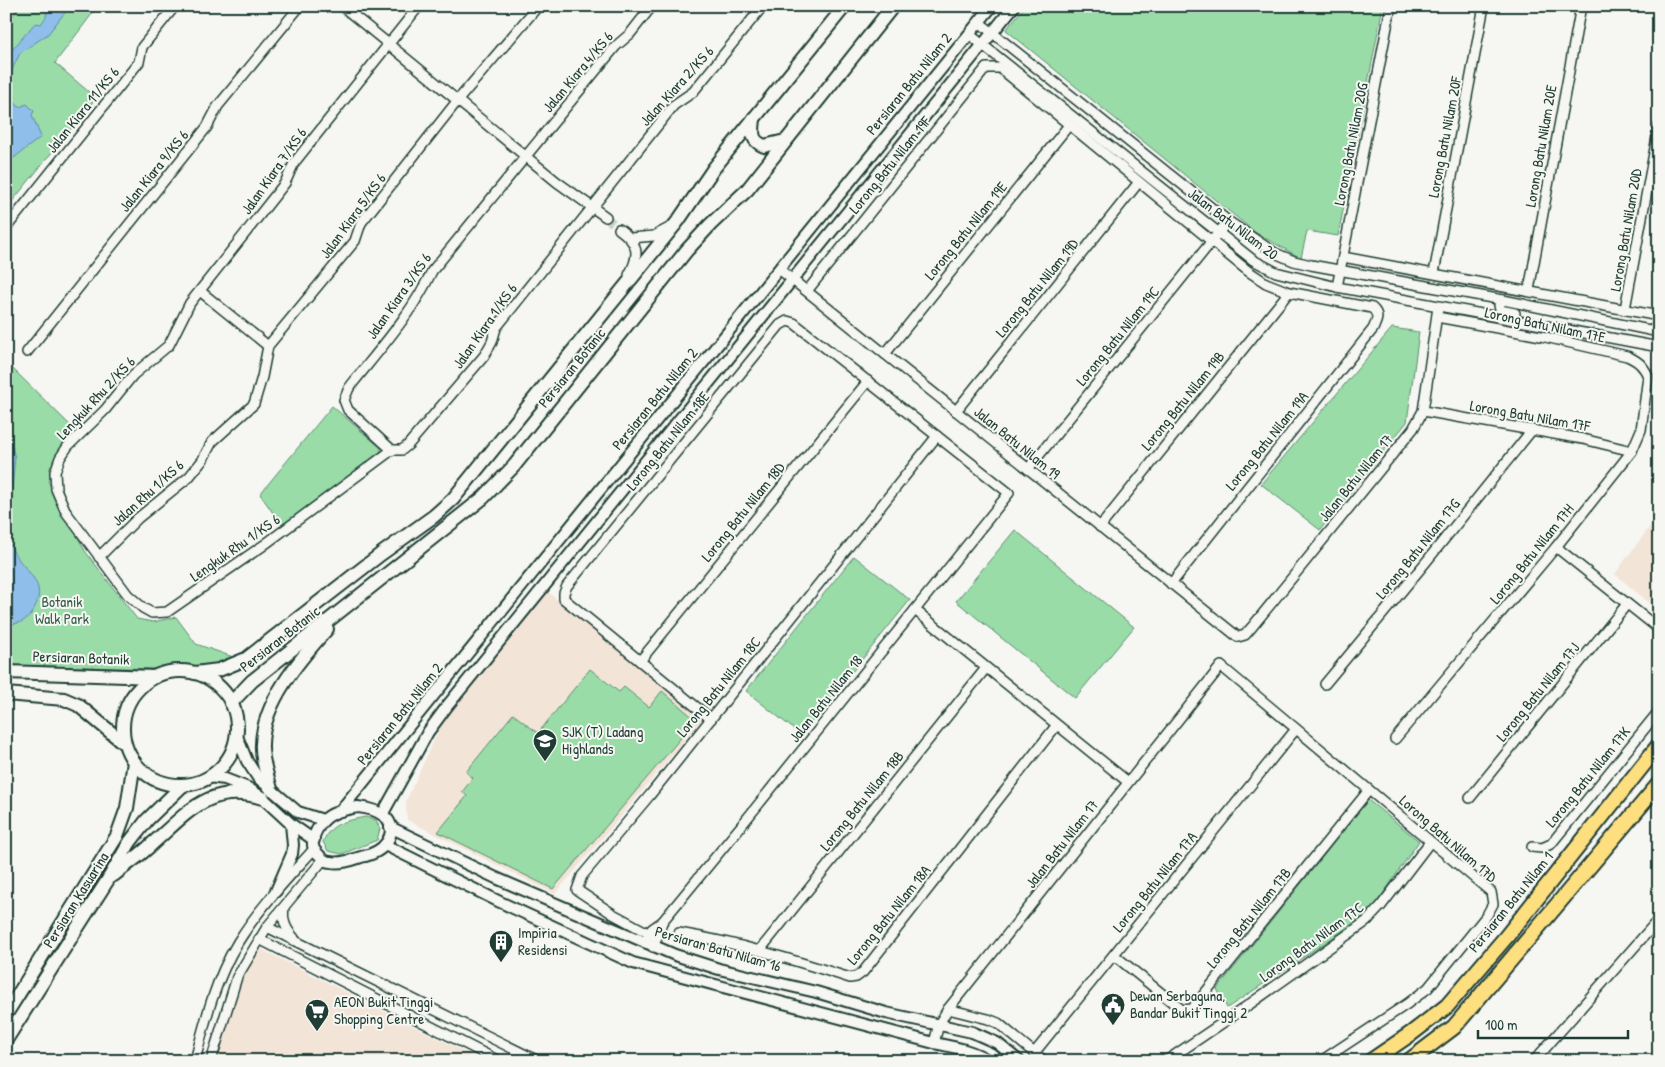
<svg xmlns="http://www.w3.org/2000/svg" width="1665" height="1067" viewBox="0 0 1665 1067" font-family="'Patrick Hand',sans-serif">
<style>
.built{fill:#f2e4d7}
.green{fill:#99dca8;stroke:#5c8c6e}
.water{fill:#8ebee9;stroke:#628aa1}
.lines{fill:none;stroke-linecap:round;stroke-linejoin:round}
.minor-tunnel{stroke:#cbd1cc;stroke-width:9;stroke-dasharray:9 4.5;stroke-linecap:butt}
.minor-casing{stroke:#1f3d34;stroke-width:12}
.tertiary-casing{stroke:#1f3d34;stroke-width:14}
.secondary-casing{stroke:#1f3d34;stroke-width:16}
.primary-casing{stroke:#1f3d34;stroke-width:18}
.minor{stroke:#f6f6f2;stroke-width:9}
.tertiary{stroke:#f6f6f2;stroke-width:10}
.secondary{stroke:#f6f6f2;stroke-width:12}
.primary{stroke:#fedf80;stroke-width:14}
.labels{text-anchor:middle;stroke-width:4;stroke-linejoin:round;paint-order:stroke}
.street-label{font-size:15px;fill:#1f3d34;stroke:#f6f6f2}
.park-label{font-size:15px;fill:#375d4b;stroke:#f6f6f2}
.poi-label{font-size:15px;fill:#1f3d34;stroke:#f6f6f2;text-anchor:start}
</style>
<rect width="100%" height="100%" fill="#f6f6f2"/>
<filter id="ink" filterUnits="userSpaceOnUse"><feTurbulence type="fractalNoise" baseFrequency=".02" numOctaves="2"/><feDisplacementMap in="SourceGraphic" scale="10" xChannelSelector="R" yChannelSelector="G"/><feConvolveMatrix kernelMatrix="1 2 1 2 8 2 1 2 1" color-interpolation-filters="sRGB"/></filter>
<g filter="url(#ink)">
<g class="built">
<path d="M1659,514V611L1615,574Z"/>
<path d="M548,592L702,720L555,894L407,820L406,801L442,723Z"/>
<path d="M259,948L483,1061H215L238,986Z"/>
</g>
<g class="green">
<path d="M20,6H98L55,63L96,98L6,209V25Z"/>
<path d="M1025,6H1383L1338,236L1307,231L1301,258L1256,233L1006,30Z"/>
<path d="M1392,328L1419,332L1407,422L1320,530L1261,484Z"/>
<path d="M6,360L10,366L73,428L48,481L85,551L137,619L153,622L176,617L196,644L236,658L195,670L6,665Z"/>
<path d="M332,406L381,448L380,457L282,526L260,494Z"/>
<path d="M1015,530L1134,627L1075,698L956,601Z"/>
<path d="M854,556L910,600L801,735L746,691Z"/>
<path d="M590,669L619,692L624,687L649,707L662,691L696,720L553,889L438,832L467,796L462,792L473,778L466,772L513,714L538,733Z"/>
<path d="M1368,800L1419,841L1370,913L1227,1008L1217,989Z"/>
<path d="M365,817L376,820L380,829L377,840L342,854L328,851L323,842C330,823 346,821 365,817Z"/>
</g>
<g class="water">
<path d="M50,6H70L48,34L20,53L10,74V97L19,107L27,104L34,111L32,115L41,137L6,164V57L35,23L41,24L46,17L47,9Z"/>
<path d="M6,422L15,458L12,488L6,509Z"/>
<path d="M6,513C7,523 6,534 10,544C19,571 55,581 30,615C25,622 15,625 6,624Z"/>
</g>
<g class="lines">
<path class="minor-tunnel" d="M606,217L619,229"/>
<defs>
<g id="minor">
<path d="M342,6L557,182L606,217"/>
<path d="M979,22L1228,221L1275,253L1294,261L1311,265L1503,300L1659,332"/>
<path d="M969,34L1253,260L1276,272L1337,287L1659,347"/>
<path d="M6,228L139,62L142,47L175,6"/>
<path d="M619,229C639,243 640,255 629,275"/>
<path d="M631,238L654,236L669,228"/>
<path d="M1343,257L1659,316"/>
<path d="M779,269L1238,637L1245,635L1252,627L1413,429L1423,411L1438,307"/>
<path d="M1434,273L1484,6"/>
<path d="M1337,287L1391,6"/>
<path d="M1529,290L1581,6"/>
<path d="M200,291L268,346"/>
<path d="M807,291L986,68H1000L1248,271L1266,283L1289,292L1372,308C1380,315 1377,320 1373,329L1171,584"/>
<path d="M1503,300L1499,305L1500,310L1515,313"/>
<path d="M1625,309L1659,126"/>
<path d="M27,352L207,127L218,106L300,6"/>
<path d="M885,354L1069,125"/>
<path d="M956,411L1139,182"/>
<path d="M1423,411L1583,439L1632,451"/>
<path d="M392,450L264,545L167,612L152,613L143,608L128,595L66,512L56,489L55,472L60,458L68,446L105,410L133,375L169,345L190,303L285,183L294,163L419,6"/>
<path d="M392,450H402L408,445L484,356L492,342L496,328L674,105L693,92L763,6"/>
<path d="M392,450L348,410L344,400L349,388C378,351 412,314 432,271L616,46L630,34L652,6"/>
<path d="M1028,469L1228,221"/>
<path d="M1100,527L1289,292"/>
<path d="M1556,547L1659,629"/>
<path d="M99,557L138,518L189,477L202,461L212,442L254,404L262,377L268,346L355,241L361,223L458,100L538,6"/>
<path d="M915,610L1128,782"/>
<path d="M640,661L868,381"/>
<path d="M1325,684L1426,562L1532,430"/>
<path d="M1395,739L1556,547L1632,451L1641,430L1648,376C1643,365 1638,361 1627,356L1541,336L1437,317"/>
<path d="M1470,798L1627,604"/>
<path d="M1532,847L1542,848L1551,844L1659,711"/>
<path d="M284,907C282,920 285,928 294,938"/>
<path d="M267,927L538,1061"/>
<path d="M679,933C738,943 794,960 850,978L856,977L863,972L1056,726"/>
<path d="M650,934L613,914L577,890L582,876L650,795L937,436"/>
<path d="M259,939L499,1061"/>
<path d="M645,943L652,929L662,922L741,826L1009,493L794,323L787,321L780,325L567,586L564,593V599L711,719"/>
<path d="M653,947L659,933L662,922"/>
<path d="M760,950L986,668"/>
<path d="M1114,955L1182,1010L1192,1009L1369,790"/>
<path d="M948,1009L988,1019L998,1023L1044,1061"/>
<path d="M934,1043L939,1024L948,1009L1221,666L1491,892L1493,904L1487,915L1428,988L1407,1004L1321,1061"/>
<path d="M1035,1052L1296,729"/>
<path d="M195,1061C205,1020 216,978 238,942C259,908 288,878 314,849"/>
<path d="M211,1061L237,977L267,927L323,860"/>
<path d="M1166,1061L1240,1011L1367,921L1381,906L1430,842"/>
<path d="M1534,1061L1659,919"/>
</g>
<g id="tertiary">
<path d="M236,734L247,761L258,778L298,812L323,820"/>
<path d="M208,777L225,779L248,788L263,798L291,824L314,840"/>
<path d="M358,807C377,809 401,819 387,842C381,851 371,855 361,857C352,860 341,864 331,862C325,862 322,859 319,855C317,853 315,851 314,849C309,838 321,821 329,816C338,810 349,809 358,807Z"/>
<path d="M340,811L992,6"/>
<path d="M383,813L428,732L448,705L1014,6"/>
<path d="M390,827L496,878L675,955L719,969L816,992L886,1013L972,1032L997,1043L1019,1061"/>
<path d="M385,845L500,902L633,963L934,1043C953,1047 973,1050 989,1061"/>
<path d="M276,891L292,854L293,845L291,824"/>
</g>
<g id="secondary">
<path d="M754,118C753,132 750,140 764,146L785,141"/>
<circle cx="180" cy="728" r="57"/>
<path d="M6,672L155,677"/>
<path d="M195,673L219,670L246,659L381,554L434,516L453,499L678,221L714,168L845,6"/>
<path d="M6,694L64,699L78,705L125,744"/>
<path d="M231,703L252,681L483,498L514,466L687,250L710,225L747,190L893,6"/>
<path d="M271,789C267,774 261,759 262,744C263,702 300,659 327,629"/>
<path d="M114,875C127,864 141,855 153,843C188,812 211,782 263,798"/>
<path d="M6,1014L117,836L127,808L134,762"/>
<path d="M6,1040L109,878L130,842L147,820L183,785"/>
</g>
<g id="primary">
<path d="M1371,1061L1412,1033L1447,1006L1506,937L1659,745"/>
<path d="M1409,1061L1454,1027L1659,784"/>
</g>
</defs>
<use href="#minor" class="minor-casing"/>
<use href="#tertiary" class="tertiary-casing"/>
<use href="#secondary" class="secondary-casing"/>
<use href="#primary" class="primary-casing"/>
<use href="#minor" class="minor"/>
<use href="#tertiary" class="tertiary"/>
<use href="#secondary" class="secondary"/>
<use href="#primary" class="primary"/>
</g>
</g>
<defs>
<symbol id="school-pin" viewBox="-11 -11 22 30"><path d="M0 17L-7.5 6A9.5 9.5 0 1 1 7.5 6Z" fill="#1f3d34" stroke="#f6f6f2"/><path d="M0-5L7-2L0 1L-7-2ZM-4 1L0 2.5L4 1V4Q0 6-4 4Z" fill="#fff"/></symbol>
<symbol id="building-pin" viewBox="-11 -11 22 30"><path d="M0 17L-7.5 6A9.5 9.5 0 1 1 7.5 6Z" fill="#1f3d34" stroke="#f6f6f2"/><path d="M-4-6H4V6H1V3H-1V6H-4ZM-2.5-4.3h1.7v1.8h-1.7ZM.8-4.3h1.7v1.8H.8ZM-2.5-1h1.7V.8h-1.7ZM.8-1h1.7V.8H.8Z" fill="#fff"/></symbol>
<symbol id="civic-pin" viewBox="-11 -11 22 30"><path d="M0 17L-7.5 6A9.5 9.5 0 1 1 7.5 6Z" fill="#1f3d34" stroke="#f6f6f2"/><path d="M-.6-6.5H3V-4.5H.6V-3L4-1V1h2V6H-6V1h2V-1L-.6-3ZM-1.2 2.5V6h2.4V2.5Z" fill="#fff"/></symbol>
<symbol id="supermarket-pin" viewBox="-11 -11 22 30"><path d="M0 17L-7.5 6A9.5 9.5 0 1 1 7.5 6Z" fill="#1f3d34" stroke="#f6f6f2"/><path d="M-6-5.5h2.5l.6 2H6L4.5 2H-2.5L-4.4-4H-6ZM-1.5 3.2a1.3 1.3 0 1 0 .1 0ZM3 3.2a1.3 1.3 0 1 0 .1 0Z" fill="#fff"/></symbol>
</defs>
<g fill-rule="evenodd">
<use href="#school-pin" x="531" y="727" width="28" height="38"/>
<use href="#building-pin" x="487" y="928" width="28" height="38"/>
<use href="#civic-pin" x="1099" y="991" width="28" height="38"/>
<use href="#supermarket-pin" x="303" y="997" width="28" height="38"/>
</g>
<g class="labels">
<g class="street-label">
<text transform="translate(578 72) rotate(-50)" y="5">Jalan Kiara 4/KS 6</text>
<text transform="translate(909 84) rotate(-51)" y="5">Persiaran Batu Nilam 2</text>
<text transform="translate(677 86) rotate(-48)" y="5">Jalan Kiara 2/KS 6</text>
<text transform="translate(83 110) rotate(-51)" y="5">Jalan Kiara 11/KS 6</text>
<text transform="translate(1445 137) rotate(-79)" y="5">Lorong Batu Nilam 20F</text>
<text transform="translate(1351 144) rotate(-79)" y="5">Lorong Batu Nilam 20G</text>
<text transform="translate(1541 146) rotate(-80)" y="5">Lorong Batu Nilam 20E</text>
<text transform="translate(890 165) rotate(-51)" y="5">Lorong Batu Nilam 19F</text>
<text transform="translate(154 171) rotate(-51)" y="5">Jalan Kiara 9/KS 6</text>
<text transform="translate(274 171) rotate(-55)" y="5">Jalan Kiara 7/KS 6</text>
<text transform="translate(353 216) rotate(-54)" y="5">Jalan Kiara 5/KS 6</text>
<text transform="translate(1233 224) rotate(37)" y="5">Jalan Batu Nilam 20</text>
<text transform="translate(1626 230) rotate(-80)" y="5">Lorong Batu Nilam 20D</text>
<text transform="translate(966 231) rotate(-51)" y="5">Lorong Batu Nilam 19E</text>
<text transform="translate(1037 288) rotate(-51)" y="5">Lorong Batu Nilam 19D</text>
<text transform="translate(399 296) rotate(-55)" y="5">Jalan Kiara 3/KS 6</text>
<text transform="translate(1545 325) rotate(12)" y="5">Lorong Batu Nilam 17E</text>
<text transform="translate(485 326) rotate(-55)" y="5">Jalan Kiara 1/KS 6</text>
<text transform="translate(1118 336) rotate(-51)" y="5">Lorong Batu Nilam 19C</text>
<text transform="translate(572 368) rotate(-51)" y="5">Persiaran Botanic</text>
<text transform="translate(96 398) rotate(-47)" y="5">Lengkuk Rhu 2/KS 6</text>
<text transform="translate(655 399) rotate(-51)" y="5">Persiaran Batu Nilam 2</text>
<text transform="translate(1183 401) rotate(-51)" y="5">Lorong Batu Nilam 19B</text>
<text transform="translate(1530 416) rotate(10)" y="5">Lorong Batu Nilam 17F</text>
<text transform="translate(668 441) rotate(-51)" y="5">Lorong Batu Nilam 18E</text>
<text transform="translate(1267 441) rotate(-51)" y="5">Lorong Batu Nilam 19A</text>
<text transform="translate(1017 443) rotate(39)" y="5">Jalan Batu Nilam 19</text>
<text transform="translate(1356 478) rotate(-51)" y="5">Jalan Batu Nilam 17</text>
<text transform="translate(148 493) rotate(-42)" y="5">Jalan Rhu 1/KS 6</text>
<text transform="translate(743 512) rotate(-51)" y="5">Lorong Batu Nilam 18D</text>
<text transform="translate(235 548) rotate(-35)" y="5">Lengkuk Rhu 1/KS 6</text>
<text transform="translate(1418 549) rotate(-51)" y="5">Lorong Batu Nilam 17G</text>
<text transform="translate(1532 554) rotate(-51)" y="5">Lorong Batu Nilam 17H</text>
<text transform="translate(280 639) rotate(-38)" y="5">Persiaran Botanic</text>
<text transform="translate(81 658) rotate(2)" y="5">Persiaran Botanik</text>
<text transform="translate(719 687) rotate(-51)" y="5">Lorong Batu Nilam 18C</text>
<text transform="translate(1538 692) rotate(-51)" y="5">Lorong Batu Nilam 17J</text>
<text transform="translate(826 699) rotate(-51)" y="5">Jalan Batu Nilam 18</text>
<text transform="translate(400 714) rotate(-51)" y="5">Persiaran Batu Nilam 2</text>
<text transform="translate(1588 777) rotate(-51)" y="5">Lorong Batu Nilam 17K</text>
<text transform="translate(862 801) rotate(-51)" y="5">Lorong Batu Nilam 18B</text>
<text transform="translate(1448 839) rotate(41)" y="5">Lorong Batu Nilam 17D</text>
<text transform="translate(1062 844) rotate(-52)" y="5">Jalan Batu Nilam 17</text>
<text transform="translate(1155 882) rotate(-51)" y="5">Lorong Batu Nilam 17A</text>
<text transform="translate(76 900) rotate(-58)" y="5">Persiaran Kasuarina</text>
<text transform="translate(1511 902) rotate(-51)" y="5">Persiaran Batu Nilam 1</text>
<text transform="translate(889 915) rotate(-51)" y="5">Lorong Batu Nilam 18A</text>
<text transform="translate(1249 918) rotate(-51)" y="5">Lorong Batu Nilam 17B</text>
<text transform="translate(1312 942) rotate(-36)" y="5">Lorong Batu Nilam 17C</text>
<text transform="translate(718 949) rotate(16)" y="5">Persiaran Batu Nilam 16</text>
</g>
<g class="park-label">
<text x="62" y="607">Botanik<tspan x="62" dy="17">Walk Park</tspan></text>
</g>
<g class="poi-label">
<text x="562" y="737">SJK (T) Ladang<tspan x="562" dy="17">Highlands</tspan></text>
<text x="518" y="938">Impiria<tspan x="518" dy="17">Residensi</tspan></text>
<text x="1130" y="1001">Dewan Serbaguna,<tspan x="1130" dy="17">Bandar Bukit Tinggi 2</tspan></text>
<text x="334" y="1007">AEON Bukit Tinggi<tspan x="334" dy="17">Shopping Centre</tspan></text>
</g>
</g>
<rect width="1665" height="1067" fill="none" stroke="#f6f6f2" stroke-width="25"/>
<rect x="12" y="12" width="1640" height="1042" fill="none" stroke="#1f3d34" stroke-width="2" filter="url(#ink)"/>
<path d="M1478 1030v8h150v-8" fill="none" stroke="#1f3d34" stroke-width="2.5"/>
<text x="1485" y="1030" font-size="15" fill="#1f3d34" stroke="#f6f6f2" stroke-width="4" paint-order="stroke">100 m</text>
</svg>
